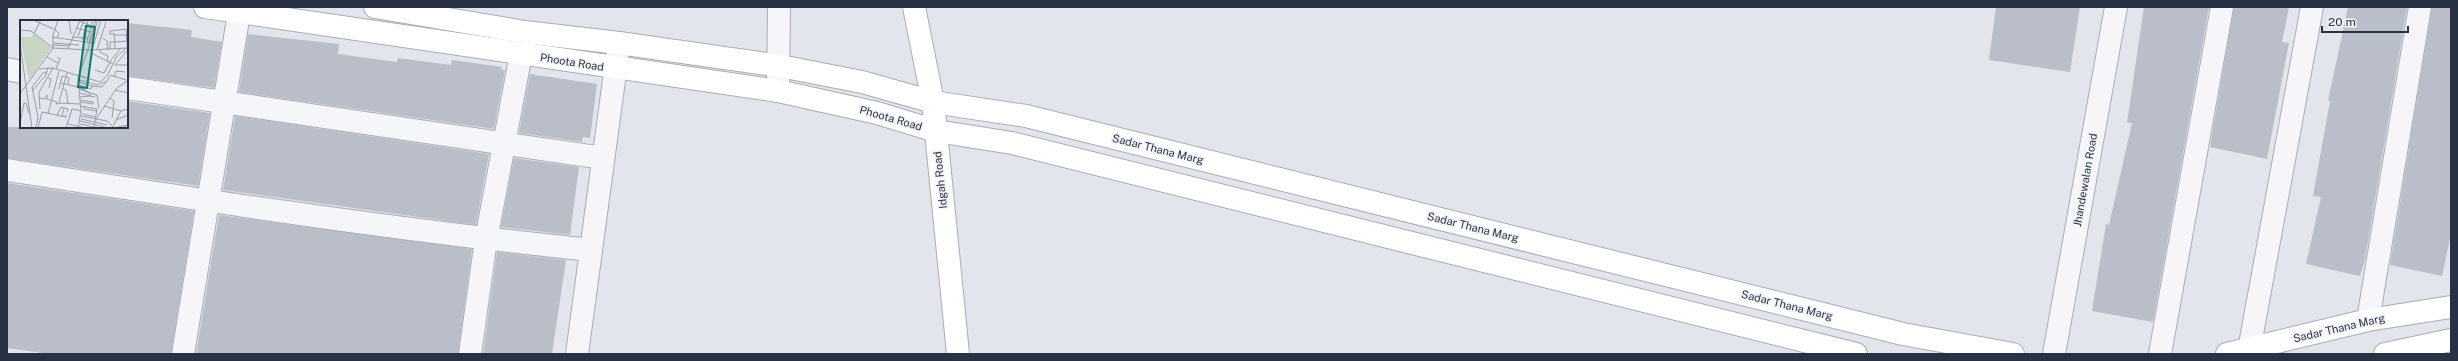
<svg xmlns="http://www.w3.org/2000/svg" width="2458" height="361" viewBox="0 0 2458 361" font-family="'Public Sans',sans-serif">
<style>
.building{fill:#b9bec9}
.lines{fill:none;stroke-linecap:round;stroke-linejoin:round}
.street-casing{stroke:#a7acb6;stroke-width:24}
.secondary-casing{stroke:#a7acb6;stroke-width:24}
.street{stroke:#f5f6f9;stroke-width:22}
.secondary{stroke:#fff;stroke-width:22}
.labels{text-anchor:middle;stroke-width:3.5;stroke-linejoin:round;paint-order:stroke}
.street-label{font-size:11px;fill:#293244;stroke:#f2f4f8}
.inset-road{fill:none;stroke:#989da8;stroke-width:1}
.view{fill:#0f766e;fill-opacity:0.15;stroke:#0f766e;stroke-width:2}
.inset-edge{fill:none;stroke:#293244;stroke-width:2}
</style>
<rect width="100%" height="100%" fill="#e2e5eb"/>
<g class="building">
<path d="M1996,7H2080L2070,72L1989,60Z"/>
<path d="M2144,7H2209L2153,322L2092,311L2106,224L2109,225L2132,123H2127Z"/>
<path d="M2234,7H2289L2282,42L2289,43L2267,159L2210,147Z"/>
<path d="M2348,7H2407L2365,260L2360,276L2306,264L2321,197L2313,196L2330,101H2328Z"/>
<path d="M2432,7H2451V234L2442,276L2390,265Z"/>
<path d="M127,23L192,30L191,37L222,42L214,88L127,76Z"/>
<path d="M248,34L339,44L338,54L397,62L398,58L451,65L452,60L502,67L501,69L505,70L494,129L239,92Z"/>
<path d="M530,74L597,84L590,138L583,137L582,142L519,133Z"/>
<path d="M127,101L210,113L198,186L7,158V127H127Z"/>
<path d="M235,116L489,154L476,225L223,190Z"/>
<path d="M514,158L579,167L570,235L501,227Z"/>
<path d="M7,183L194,211L171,354H49L7,348Z"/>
<path d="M219,215L472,249L458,354H196Z"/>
<path d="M497,252L566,260L552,354H483Z"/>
</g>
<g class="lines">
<defs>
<g id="street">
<path d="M7,69L21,72"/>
<path d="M127,88L603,158"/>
<path d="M778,91L779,7"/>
<path d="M7,170C201,200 395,230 591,250"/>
<path d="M2368,320L2420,7"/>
<path d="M2249,350L2312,7"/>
<path d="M183,354L240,7"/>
<path d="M470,354L486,240L521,54"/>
<path d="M577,354L619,43"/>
<path d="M2054,354L2116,7"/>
<path d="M2160,354L2222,7"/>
</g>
<g id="secondary">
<path d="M205,7L778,91L877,113L936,131L1012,143L1856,354"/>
<path d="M375,7L525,32L619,43L780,66L862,82L933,102L1026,116L1903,334L2013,354"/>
<path d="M914,7L933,102L958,354"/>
<path d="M2227,354L2368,320L2451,307"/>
<path d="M2385,354L2451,340"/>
</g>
</defs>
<use href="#street" class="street-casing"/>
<use href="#secondary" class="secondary-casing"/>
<use href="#street" class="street"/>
<use href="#secondary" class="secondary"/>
</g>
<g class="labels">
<g class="street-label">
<text transform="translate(572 62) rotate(9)" y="4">Phoota Road</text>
<text transform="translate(891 118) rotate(16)" y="4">Phoota Road</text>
<text transform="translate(1158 149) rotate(14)" y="4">Sadar Thana Marg</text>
<text transform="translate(940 180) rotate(-96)" y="4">Idgah Road</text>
<text transform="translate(2085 180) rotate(-80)" y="4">Jhandewalan Road</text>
<text transform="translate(1473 227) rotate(14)" y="4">Sadar Thana Marg</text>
<text transform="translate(1787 305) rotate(14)" y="4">Sadar Thana Marg</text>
<text transform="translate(2339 328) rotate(-13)" y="4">Sadar Thana Marg</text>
</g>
</g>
<g transform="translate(20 20)">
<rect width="108" height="108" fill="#e2e5eb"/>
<path d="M13,13L31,28L9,60L0,17H12Z" fill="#c7d5c2"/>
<path class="inset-road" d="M13,0L34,9L39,13L37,18M49,0L51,14M59,1L72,6M56,8L71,12M0,10L11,11L33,28L69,30L108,28M14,13L21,0M95,14H90V11L106,9L108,35M58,16L64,0M32,17L72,23M52,17L67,18M83,18L87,21L88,29M62,20L68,0M67,21L73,0M69,22L76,0M33,23L59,25M0,24L12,108M33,25L49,26M73,27L81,0M33,28V15L38,0M95,28V22L107,21M48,29L60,0M90,29V22H95L94,15H106M77,30L86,2M80,30V32L88,36L87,41L93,44M71,33L87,41M27,37L38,43M95,45L107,31M95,45H108M19,49L33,48L80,62L87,56L97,36L108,27M36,49L40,39L37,37M75,50L84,53L91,40L101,28M90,55L106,60M94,57L96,51L105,52M28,58L31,59L29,68M59,60L78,65L87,61L90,56M59,62L72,66L71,69L59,65M41,63L58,67M72,66L82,67L86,62M12,67L18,97L16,107M12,67L23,53L27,52M59,67L70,73L59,69M39,69L42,56L49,58L48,64M43,69L46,70L48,83M13,70L26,55L28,47M95,70L108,73M60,73L70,76L60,77M0,74L33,28M75,77L70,76V73L77,75L79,88M19,78L25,79L27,75V79L37,82L36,84L40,83M90,78L94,81L92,98M60,80L73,82V84M39,82L47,53M61,82L73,84M39,83L60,84M60,86L77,89L74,108M64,86V89L77,91M84,86L101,91M20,89L19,72L33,48M28,94L39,51M62,94L76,97M37,95L41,87L44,88M42,96L44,88L48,89L47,92M61,96L87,101L93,107M61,99L87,105M76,99L96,69L108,60M96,100L108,95M60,101L88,108M0,104L4,83H6L9,94M48,104L65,108M60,104L78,108M18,108L22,92L46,97V95M46,108L52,89L61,91M58,108L61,91L58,58L78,0M92,108L101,91L108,89M93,108L108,105"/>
<path class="view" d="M66,6L75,7L67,68L58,67Z"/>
<rect width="108" height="108" class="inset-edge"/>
</g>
<rect width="2458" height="361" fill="none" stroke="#293244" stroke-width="16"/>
<path d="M2322 26v6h86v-6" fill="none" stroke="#293244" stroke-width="2"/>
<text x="2328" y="26" font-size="12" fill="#293244" stroke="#f2f4f8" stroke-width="3" paint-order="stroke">20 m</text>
</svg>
